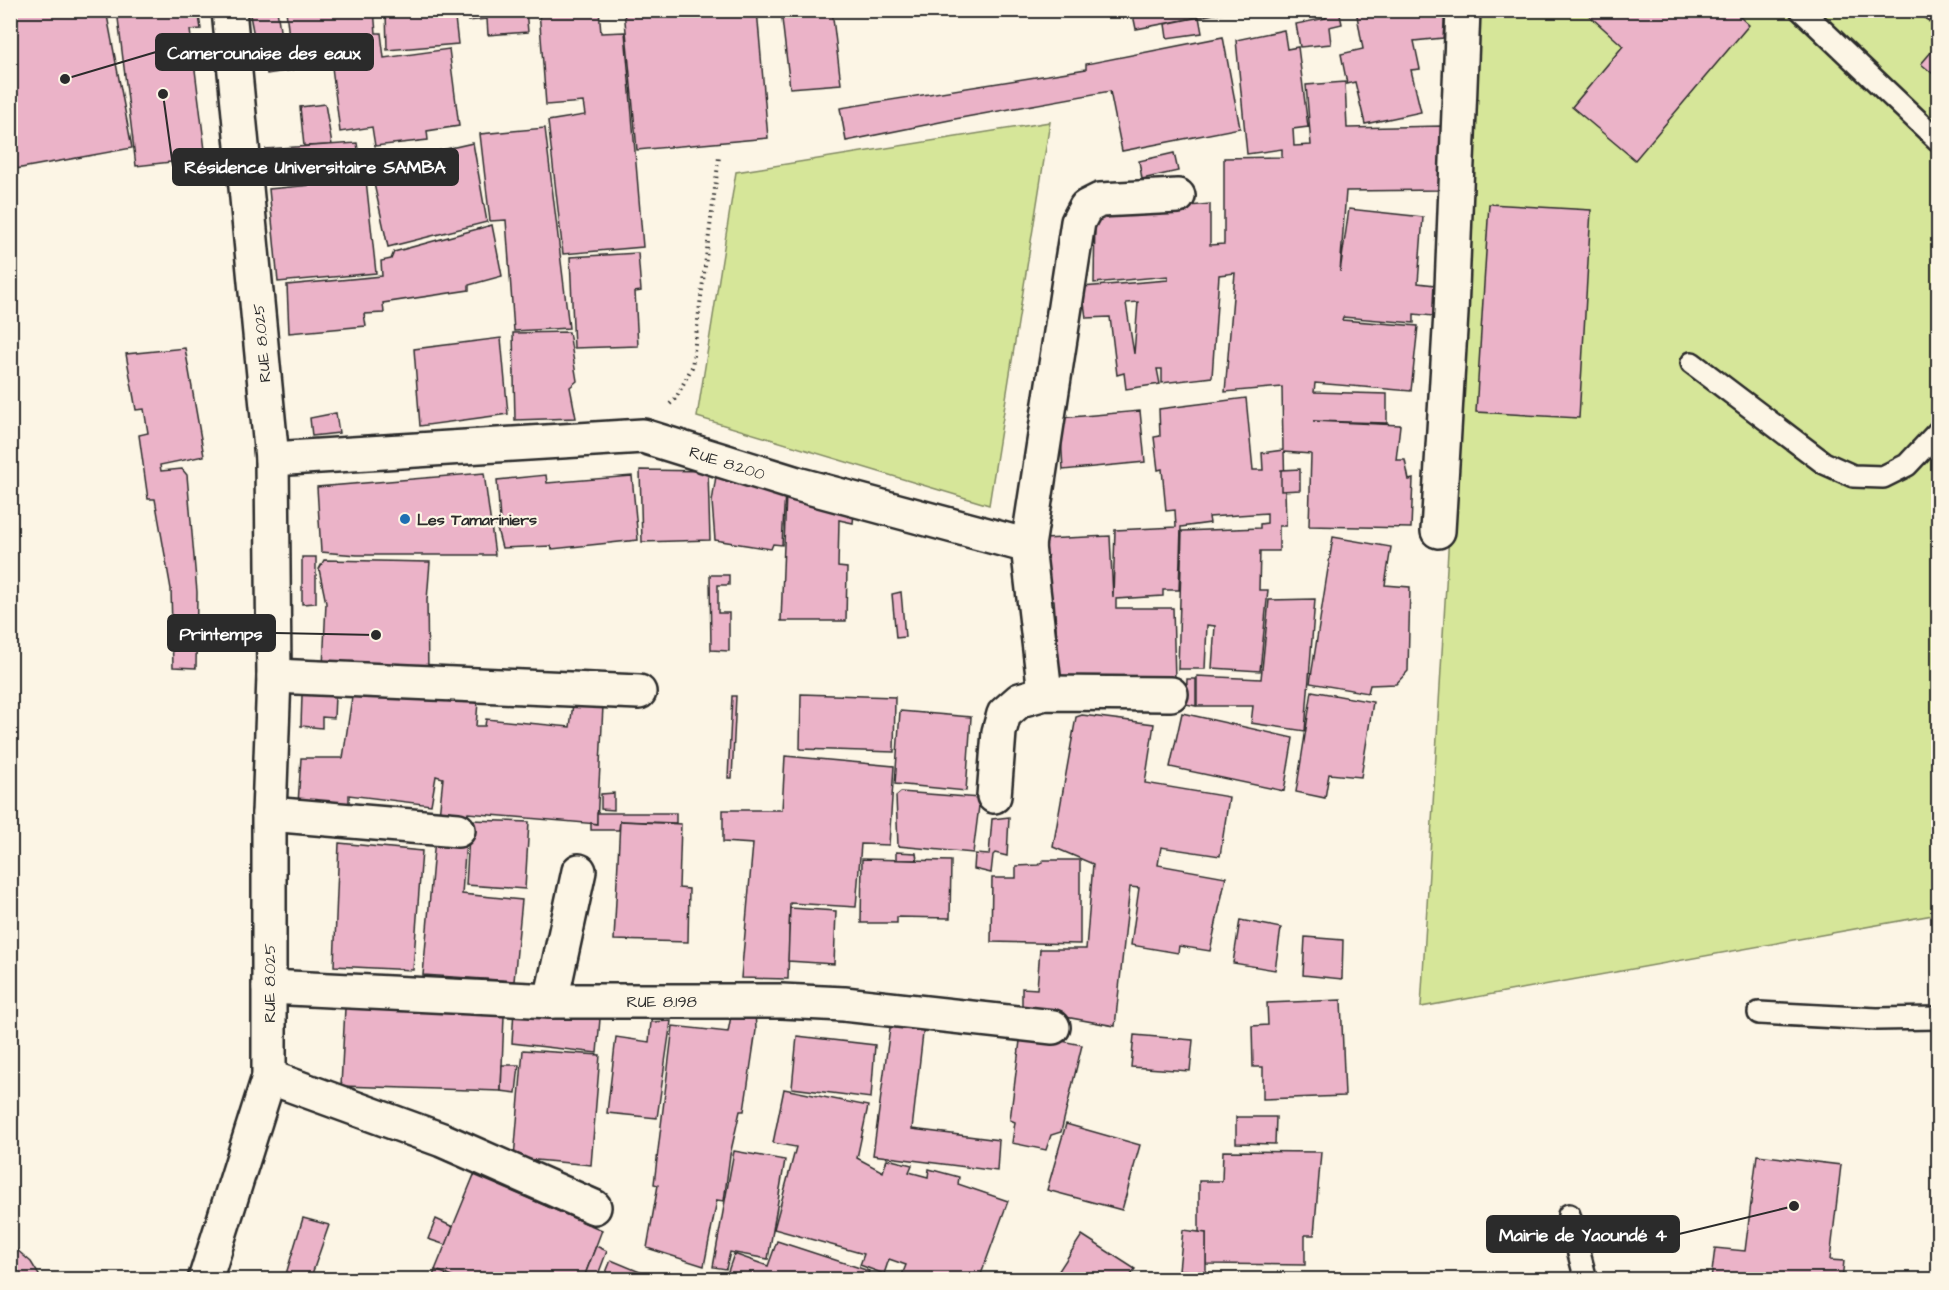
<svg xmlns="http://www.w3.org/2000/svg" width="1949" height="1290" viewBox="0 0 1949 1290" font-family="'Architects Daughter',sans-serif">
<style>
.green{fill:#d6e699;stroke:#808862;stroke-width:1.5}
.building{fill:#ebb3c8;stroke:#2b2b2b;stroke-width:1.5;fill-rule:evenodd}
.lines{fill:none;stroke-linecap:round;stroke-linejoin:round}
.service-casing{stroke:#2b2b2b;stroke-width:26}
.minor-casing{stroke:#2b2b2b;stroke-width:38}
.path{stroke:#2b2b2b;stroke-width:4;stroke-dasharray:1.5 4.5;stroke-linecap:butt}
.service{stroke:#fcf5e5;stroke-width:21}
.minor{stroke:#fcf5e5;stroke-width:33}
.poi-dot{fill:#1f6fb2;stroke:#fcf5e5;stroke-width:2}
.labels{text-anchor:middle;stroke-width:4.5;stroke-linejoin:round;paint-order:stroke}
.street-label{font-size:16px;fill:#2b2b2b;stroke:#fcf5e5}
.poi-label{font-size:16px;font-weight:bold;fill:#2b2b2b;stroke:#fcf5e5;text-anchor:start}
.leader{fill:none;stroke:#2b2b2b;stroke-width:2}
.callout-dot{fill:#2b2b2b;stroke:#fcf5e5;stroke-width:2}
.callout{fill:#2b2b2b;stroke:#2b2b2b;stroke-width:2}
.callout-label{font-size:18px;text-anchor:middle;font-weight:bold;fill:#fff}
</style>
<rect width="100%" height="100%" fill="#fcf5e5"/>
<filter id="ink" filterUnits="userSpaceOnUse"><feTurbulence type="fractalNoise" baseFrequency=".0167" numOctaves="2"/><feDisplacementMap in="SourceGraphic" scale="12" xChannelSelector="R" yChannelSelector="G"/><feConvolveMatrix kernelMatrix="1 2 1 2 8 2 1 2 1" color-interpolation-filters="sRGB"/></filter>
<g filter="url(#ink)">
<g class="green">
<path d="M1480,11H1938V914L1421,1007Z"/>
<path d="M1050,122L989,505L697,417L736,172Z"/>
</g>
<g class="building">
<path d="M10,10H106L132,148L10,170Z"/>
<path d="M117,10H198L201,29L190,30L206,158L136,166Z"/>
<path d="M249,10H277L282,44L256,47Z"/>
<path d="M286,10H374L376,33H381L384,58L449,49L459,126L427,131L428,140L375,146L372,127L340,132L332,67L321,68L316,44L303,45L306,62L292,64V70L267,74L263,51L290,47Z"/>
<path d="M386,10H445V18H455L458,44L387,50Z"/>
<path d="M467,10H526L528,32L488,35L487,19L468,21Z"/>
<path d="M539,10H599L601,33L625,32L643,247L563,254L548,121L585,115L583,102L546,105Z"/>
<path d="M624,10H757L768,138L637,150Z"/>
<path d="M781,10H832L841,84L790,88Z"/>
<path d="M1132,10H1235L1136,29Z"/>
<path d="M1324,10H1339L1342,24L1329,27L1331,44L1300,47L1296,24L1326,18Z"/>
<path d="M1356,10H1445L1443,38L1414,41L1420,69L1411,70L1421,112L1365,124L1355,82L1347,84L1341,54L1363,49Z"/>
<path d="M1583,10H1732L1749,25L1635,160L1572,107L1623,46Z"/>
<path d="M1917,10H1938V12L1929,22Z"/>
<path d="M1199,17L1202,33L1167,38L1165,24Z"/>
<path d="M1284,30L1287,49L1298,47L1308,127L1293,129L1294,146L1311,145L1306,85L1345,82L1347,128L1442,126V190L1346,191L1340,272L1349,209L1423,217L1418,283L1435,285L1433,316L1414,314V323L1343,317L1342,320L1418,326L1411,391L1315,383L1314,392L1387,394V423L1313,421L1400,425L1396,460H1405L1409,480L1413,479L1411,528L1309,526L1311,454L1284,452L1286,526H1279V551H1260L1259,590H1268L1260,671L1212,668L1215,626L1207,625L1205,669H1178L1182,531L1260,528V524L1267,523V513L1209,517L1210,523L1181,527L1179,590H1163V596L1116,599V608H1173L1175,680H1060L1054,600H1047L1043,539L1110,536L1113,597L1115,530L1176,527L1175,510L1166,511L1162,469L1158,470L1154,437L1160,436L1159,409L1246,398L1253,470H1263L1262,453L1283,450L1282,387L1225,392L1235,273L1219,275L1212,377L1162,383V369H1157L1160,384L1126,389L1124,373L1117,375L1110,317L1086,318L1082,287L1168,280V276L1094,283L1095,215L1210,204V245L1224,244V158L1282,157V149L1247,154L1236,40ZM1138,302L1134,354L1126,303Z"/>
<path d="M1223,37L1240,128L1122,151L1110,91L955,119L846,141L840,108L1086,69V64Z"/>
<path d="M1938,44V78L1921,64Z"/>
<path d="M325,104L332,145L304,146L300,107Z"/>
<path d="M545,128L569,328L514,331L506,220L490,221L480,134Z"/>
<path d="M357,143L362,175L270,185L266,149Z"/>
<path d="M473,143L487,222L388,247L369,161L405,153L406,158Z"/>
<path d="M1174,153L1178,171L1142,179L1139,161Z"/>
<path d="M366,180L376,273L278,282L269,189Z"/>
<path d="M1489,204L1591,210L1579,418L1476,412Z"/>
<path d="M492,225L502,276L469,285V290L383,303L384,313L364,314L366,326L289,333L287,285L382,276L381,261L391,259L394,252Z"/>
<path d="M638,253L641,291L635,292L638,346L574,348L570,257Z"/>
<path d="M569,332L577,381L570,387L576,418L515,420L513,333Z"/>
<path d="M501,338L508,414L420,426L414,349Z"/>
<path d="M185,348L204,456L160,465L161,471L182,469L187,475L197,592L196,668L173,667L171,589L155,499H148L139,435L148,433L144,409L136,410L126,354Z"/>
<path d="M1140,411L1145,462L1063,470L1060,418Z"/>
<path d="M336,413L339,433L312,436L310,418Z"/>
<path d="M1300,469V490L1281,491V470Z"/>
<path d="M640,470L708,471L710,540L642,542Z"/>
<path d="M484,473L495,555H357L321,552L317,487Z"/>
<path d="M546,475L547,483L632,476L638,540L552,549L551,546L502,548L495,521L500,520L497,480Z"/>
<path d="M716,476L785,491L782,545L773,544L771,549L715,540L712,502Z"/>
<path d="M786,494L854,513L853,523L839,520L838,567L847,568L846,621H781Z"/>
<path d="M1333,537L1391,547L1385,585L1410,587L1408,671L1396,684L1370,685L1368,693L1310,683Z"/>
<path d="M302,557H316V603L302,604Z"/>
<path d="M324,560L430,562L427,600L428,672L323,667L326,603L319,569Z"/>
<path d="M710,575H729V585H718V613H729V651L711,650Z"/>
<path d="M901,592L905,637L896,638L892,594Z"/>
<path d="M1315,599L1305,731L1251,723L1253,706H1197V676L1261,679L1269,600Z"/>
<path d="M1187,679H1196V706L1186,704Z"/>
<path d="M1312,691L1373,702L1361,777L1329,774L1325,798L1296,792Z"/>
<path d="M801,694L895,697L894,752L800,749Z"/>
<path d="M302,695L335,696L334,718L322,717V728L301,726Z"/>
<path d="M732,696H736L732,778H728Z"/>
<path d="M352,697L478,702L476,726H485L486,719L570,727L573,704L603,706L597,824L468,813L467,818L439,816L443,778L436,776L431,805L349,795V807L298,804L301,758H343Z"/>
<path d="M900,711L971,717L966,791L895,784Z"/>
<path d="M1182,713L1293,738L1284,791L1170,767Z"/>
<path d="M1082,715L1154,724L1145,783L1229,797L1220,856L1161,847L1158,865L1226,877L1210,951L1179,946L1178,953L1131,945L1139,888L1130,887L1115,1026L1022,1009V988L1037,989L1040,949H1086L1093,864L1053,847L1076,717Z"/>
<path d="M785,756L894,766L889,845L861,844L856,907L790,903L788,979L741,978L753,844L723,842V810H782Z"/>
<path d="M901,792L980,798L973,853L898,846L896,796Z"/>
<path d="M614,793V810L601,809V794Z"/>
<path d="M597,813H676V823L620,821L619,830H591V823L597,824Z"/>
<path d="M1009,817L1007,856L995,853L993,855L991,873L974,869L975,854L989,855L992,819Z"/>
<path d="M470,820L529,822L525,889L466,885Z"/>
<path d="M620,821L681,824L679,888L689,889L688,942L614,940Z"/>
<path d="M435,838L466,840L462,894L522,900L514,981L423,975Z"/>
<path d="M339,843L422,851L413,970L334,966Z"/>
<path d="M896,852L916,853L917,860H896Z"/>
<path d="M862,859L951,861L950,918L897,917V923H861Z"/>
<path d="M1044,860H1080V944L991,942L992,878H1016V866L1039,865Z"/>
<path d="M790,908L836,911L834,964L788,961Z"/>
<path d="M1240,920L1281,928L1275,970L1233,963Z"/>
<path d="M1305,937L1343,940L1342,979L1303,975Z"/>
<path d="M1341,1000L1345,1096L1263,1099V1067H1253L1252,1026L1268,1025L1267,1003Z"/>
<path d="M345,1008L504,1016L501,1091L341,1086Z"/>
<path d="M514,1009L600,1019L597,1053L512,1043Z"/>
<path d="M755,1009L756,1030L744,1111H740L730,1155L724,1201L717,1200L704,1266L647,1248L658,1185L654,1184L673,1026L728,1032L732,1011Z"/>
<path d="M892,1013L925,1016L912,1129L999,1140L997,1171L873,1155Z"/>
<path d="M671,1021L657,1118L607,1113L616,1037L649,1042L651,1022Z"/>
<path d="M1021,1033L1082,1045L1061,1132L1051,1135L1046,1150L1012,1143L1015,1122L1010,1120Z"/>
<path d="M1134,1035L1193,1040L1190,1071L1131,1067Z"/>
<path d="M797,1036L875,1045L871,1098L792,1088Z"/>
<path d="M523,1050L600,1055L591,1165L514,1158Z"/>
<path d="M502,1065H519L516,1093L501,1091Z"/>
<path d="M784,1089L868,1106L857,1158L883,1172L887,1159L912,1165L909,1172L928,1177L929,1169L959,1177L958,1184L1008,1201L979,1280H900L906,1265L889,1259L884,1274L860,1265L864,1254L774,1229L796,1147L773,1143Z"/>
<path d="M1236,1117H1276L1275,1144L1236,1143Z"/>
<path d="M1066,1124L1140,1145L1122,1210L1047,1190Z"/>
<path d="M734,1151L785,1160L768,1259L730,1252L726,1269L713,1267Z"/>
<path d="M1223,1151L1321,1152L1314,1235H1305V1265L1206,1264V1233H1199V1181H1222Z"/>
<path d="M1757,1155L1841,1165L1830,1260L1844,1261L1842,1280H1711L1715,1248L1745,1251Z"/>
<path d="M474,1175L602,1230L583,1280H459L435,1270Z"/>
<path d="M303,1218L329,1225L310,1280H302L286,1274Z"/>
<path d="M436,1219L453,1227L446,1245L428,1239Z"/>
<path d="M1183,1230L1206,1233V1272L1179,1270Z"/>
<path d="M1082,1235L1135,1269L1128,1280H1053Z"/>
<path d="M777,1241L869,1271L866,1280H733L726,1277L734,1254L768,1266Z"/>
<path d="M10,1244L31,1262L42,1280H10Z"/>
<path d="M596,1246L607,1251L596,1280H583Z"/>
<path d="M611,1260L659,1280H603Z"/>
<path d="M435,1270L446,1274L444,1280H432Z"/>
</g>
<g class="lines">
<defs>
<g id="service">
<path d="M1801,10L1938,140"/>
<path d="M1692,363L1824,463L1853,476L1883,477L1907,465L1938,432"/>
<path d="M1759,1013L1877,1019L1938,1018"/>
<path d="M1569,1215L1586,1280"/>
</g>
<g id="minor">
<path id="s1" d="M272,459L643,436L797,484L1028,546L1045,693"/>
<path d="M1438,531L1451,313L1463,10"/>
<path d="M1028,546L1078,222L1086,207L1100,200L1178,196"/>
<path d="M274,676L639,692"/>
<path d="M994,796L999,732L1004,714L1020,700L1045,693L1171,694"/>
<path d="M269,814L458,830"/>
<path id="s2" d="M269,987L551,1001H781L844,1004L1053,1027"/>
<path d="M551,1001L579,871"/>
<path d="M269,1077L442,1140L594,1207"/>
<path d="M205,1280L269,1077V814L274,676L272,459L229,10"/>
</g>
</defs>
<use href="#service" class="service-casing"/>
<use href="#minor" class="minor-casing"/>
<path class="path" d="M670,404L676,398L692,367L719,157"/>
<use href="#service" class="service"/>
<use href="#minor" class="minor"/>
</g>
</g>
<circle class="poi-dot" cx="405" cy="519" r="6"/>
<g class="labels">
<g class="street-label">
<text transform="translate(261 343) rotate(-95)" y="6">RUE 8.025</text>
<text dy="6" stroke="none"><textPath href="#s1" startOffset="460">RUE 8.200</textPath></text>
<text transform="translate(269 983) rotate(-90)" y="6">RUE 8.025</text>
<text dy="6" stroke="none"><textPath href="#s2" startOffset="393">RUE 8.198</textPath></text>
</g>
<g class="poi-label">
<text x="417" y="525">Les Tamariniers</text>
</g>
</g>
<path class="leader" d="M65 79L156 52M163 94L173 167M376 635L275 633M1794 1206L1679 1234"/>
<g class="callout-dot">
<circle cx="65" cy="79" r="6"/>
<circle cx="163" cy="94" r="6"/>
<circle cx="376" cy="635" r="6"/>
<circle cx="1794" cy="1206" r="6"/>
</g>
<g class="callout">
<rect x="156" y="34" width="217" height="36" rx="6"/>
<rect x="173" y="149" width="285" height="36" rx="6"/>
<rect x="168" y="615" width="107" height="36" rx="6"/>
<rect x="1487" y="1216" width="192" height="36" rx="6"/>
</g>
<g class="callout-label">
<text x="264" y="59">Camerounaise des eaux</text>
<text x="315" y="173">Résidence Universitaire SAMBA</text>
<text x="221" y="640">Printemps</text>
<text x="1583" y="1241">Mairie de Yaoundé 4</text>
</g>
<rect width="1949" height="1290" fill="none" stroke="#fcf5e5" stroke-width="36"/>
<rect x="18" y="18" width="1913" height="1254" fill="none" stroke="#2b2b2b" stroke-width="2" filter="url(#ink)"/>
</svg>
